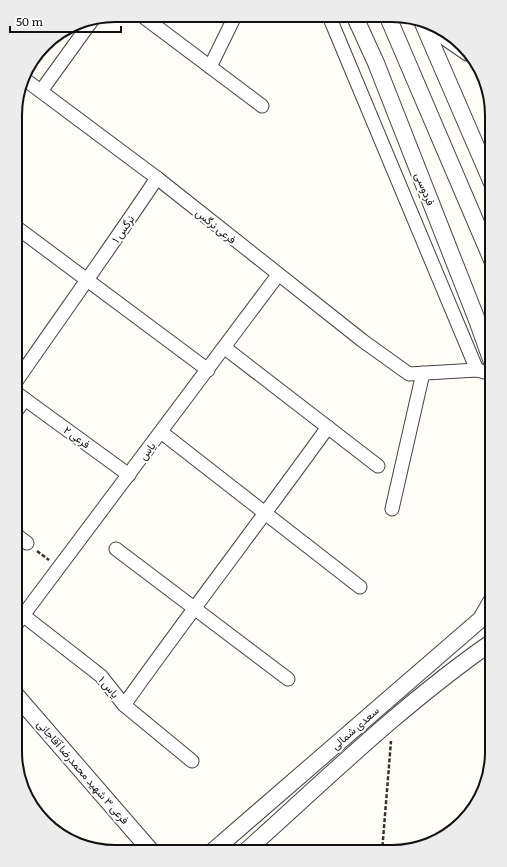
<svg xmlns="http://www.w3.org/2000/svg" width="507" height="867" viewBox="0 0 507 867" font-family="Literata,Vazirmatn,serif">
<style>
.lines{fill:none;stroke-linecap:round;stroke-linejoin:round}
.minor-casing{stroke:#444;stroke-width:15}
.tertiary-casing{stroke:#444;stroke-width:18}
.path{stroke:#333;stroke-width:2.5;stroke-dasharray:4 2;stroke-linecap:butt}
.minor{stroke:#fff;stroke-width:13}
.tertiary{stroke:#fff;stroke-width:16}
.labels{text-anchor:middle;stroke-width:4;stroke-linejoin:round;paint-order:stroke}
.street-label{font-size:11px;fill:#111;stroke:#fff}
.rim{fill:none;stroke:#111;stroke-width:2}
</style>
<rect width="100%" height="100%" fill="#fffdf5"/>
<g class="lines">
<defs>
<g id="minor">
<path d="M141,15L262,106"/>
<path d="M329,16L477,370"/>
<path d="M422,23L467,54"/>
<path d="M210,67L235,16"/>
<path d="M23,78L157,178L363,341L409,374L477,370L492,374"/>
<path d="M41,91L93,19"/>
<path d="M16,227L208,370"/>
<path d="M225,348L378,466"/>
<path d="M15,383C62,315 111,247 157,178"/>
<path d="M15,392L129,475"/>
<path d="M15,413L25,399"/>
<path d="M161,432L360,587"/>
<path d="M392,509L423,373"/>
<path d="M15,534L27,543"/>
<path d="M116,549L288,679"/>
<path d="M24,616L101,676L124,705L192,761"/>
<path d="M15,626L278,275"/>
<path d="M124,705C191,611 261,520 328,427"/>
</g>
<g id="tertiary">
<path d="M355,17L376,63L477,320L492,362"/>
<path d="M388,17L492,260"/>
<path d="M422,21L492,183"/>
<path d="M15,694L151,851"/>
<path d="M213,851L481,619L492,600"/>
<path d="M245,852C325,780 403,704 492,642"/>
</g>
</defs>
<use href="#minor" class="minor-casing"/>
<use href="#tertiary" class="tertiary-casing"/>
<g class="path">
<path d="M37,551L49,560"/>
<path d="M382,852L391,741"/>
</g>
<use href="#minor" class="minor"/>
<use href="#tertiary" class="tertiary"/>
</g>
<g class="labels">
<g class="street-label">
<text transform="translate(425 189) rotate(68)" y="4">فردوسی</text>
<text transform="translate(216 226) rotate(39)" y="4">فرعی نرگس</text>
<text transform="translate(123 229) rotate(-56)" y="4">نرگس ۱</text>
<text transform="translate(77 437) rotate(36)" y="4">فرعی ۲</text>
<text transform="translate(147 451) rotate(-53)" y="4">یاس</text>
<text transform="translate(109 687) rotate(49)" y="4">یاس ۱</text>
<text transform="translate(355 728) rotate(-41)" y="4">سعدی شمالی</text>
<text transform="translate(83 772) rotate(49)" y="4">فرعی ۳ شهید محمدرضا آقاجانی</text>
</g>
</g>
<path d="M0 0H507V867H0ZM115 22H392A93 93 0 0 1 485 115V752A93 93 0 0 1 392 845H115A93 93 0 0 1 22 752V115A93 93 0 0 1 115 22Z" fill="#ececec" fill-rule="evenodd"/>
<path class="rim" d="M115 22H392A93 93 0 0 1 485 115V752A93 93 0 0 1 392 845H115A93 93 0 0 1 22 752V115A93 93 0 0 1 115 22Z"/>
<path d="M10 26v6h111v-6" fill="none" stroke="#111111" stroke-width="2"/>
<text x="16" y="26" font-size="12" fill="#111111" stroke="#ffffff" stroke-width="3" paint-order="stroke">50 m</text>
</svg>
